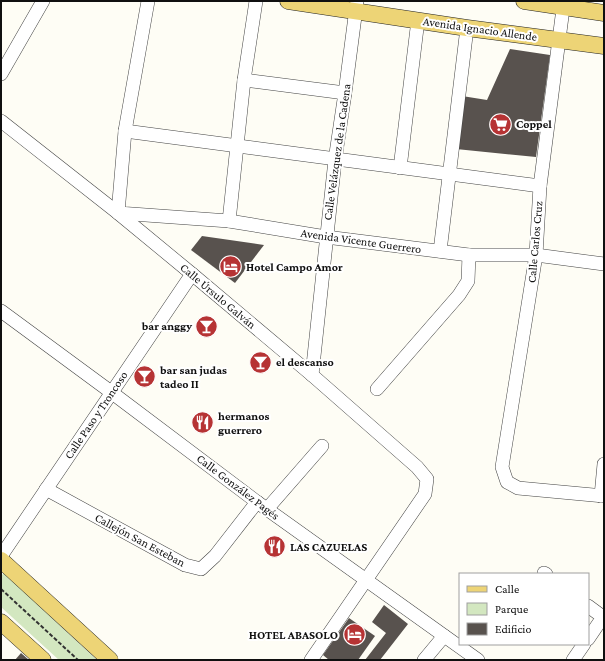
<svg xmlns="http://www.w3.org/2000/svg" width="605" height="661" viewBox="0 0 605 661" font-family="'Crimson Pro',serif">
<style>
.green{fill:#d3e7c0}
.building{fill:#58524e}
.lines{fill:none;stroke-linecap:round;stroke-linejoin:round}
.minor-casing{stroke:#434343;stroke-width:14}
.major-casing{stroke:#212121;stroke-width:17}
.path{stroke:#323232;stroke-width:2;stroke-dasharray:4 2;stroke-linecap:butt}
.minor{stroke:#fff;stroke-width:13}
.major{stroke:#edd476;stroke-width:16}
.labels{text-anchor:middle;stroke-width:4;stroke-linejoin:round;paint-order:stroke}
.street-label{font-size:12px;fill:#101010;stroke:#fff}
.poi-label{font-size:12px;font-weight:bold;fill:#101010;stroke:#fff;text-anchor:start}
</style>
<rect width="100%" height="100%" fill="#fefdf5"/>
<path class="green" d="M4,573L97,660H59L1,607V576Z"/>
<g class="building">
<path d="M510,49L550,55L536,157L456,149L462,96L487,100Z"/>
<path d="M202,236L264,245L235,283L191,250Z"/>
<path d="M384,605L408,624L380,660H365L386,633L372,622Z"/>
<path d="M349,618L375,636L358,660H329L323,655Z"/>
<path d="M21,653L29,660H15Z"/>
</g>
<g class="lines">
<defs>
<g id="minor">
<path d="M148,1L125,131L118,213L229,221L326,237L469,255H536L604,264"/>
<path d="M564,1L540,186L536,255L502,467L507,482L518,488L604,496"/>
<path d="M1,74L43,1"/>
<path d="M244,80L345,93"/>
<path d="M1,121L118,213L192,274L312,375L417,467L427,479L425,494L311,660"/>
<path d="M125,131L540,186"/>
<path d="M400,168L418,20"/>
<path d="M229,221L244,80L256,1"/>
<path d="M440,251L467,28"/>
<path d="M1,311L111,392L257,502L478,660"/>
<path d="M312,375L335,160L345,93L357,1"/>
<path d="M377,389L459,295L468,281L469,255"/>
<path d="M46,489L185,565L201,569L215,556L257,502"/>
<path d="M601,496L604,464"/>
<path d="M267,509L322,446"/>
<path d="M1,556L192,274"/>
<path d="M544,573L546,574"/>
<path d="M588,606L603,617L588,639"/>
<path d="M424,660L444,636"/>
<path d="M573,660L584,644"/>
</g>
<g id="major">
<path d="M288,1L467,28L604,46"/>
<path d="M524,1L604,13"/>
<path d="M1,560L110,660"/>
<path d="M1,622L43,660"/>
</g>
</defs>
<use href="#minor" class="minor-casing"/>
<use href="#major" class="major-casing"/>
<path class="path" d="M1,589L78,660"/>
<use href="#minor" class="minor"/>
<use href="#major" class="major"/>
</g>
<defs>
<symbol id="supermarket-disc" viewBox="-11 -11 22 22"><circle r="9.5" fill="#b63334" stroke="#fff"/><path d="M-6-5.5h2.5l.6 2H6L4.5 2H-2.5L-4.4-4H-6ZM-1.5 3.2a1.3 1.3 0 1 0 .1 0ZM3 3.2a1.3 1.3 0 1 0 .1 0Z" fill="#fff"/></symbol>
<symbol id="hotel-disc" viewBox="-11 -11 22 22"><circle r="9.5" fill="#b63334" stroke="#fff"/><path d="M-6-4.5h1.5V1H6V5H4.5V3h-9V5H-6ZM-4 0a1.8 1.8 0 1 1 3.6 0ZM.5 0V-2.5h3Q6-2.5 6 0Z" fill="#fff"/></symbol>
<symbol id="bar-disc" viewBox="-11 -11 22 22"><circle r="9.5" fill="#b63334" stroke="#fff"/><path d="M-6-5H6L.8 .8V4.5H3.5V6h-7V4.5H-.8V.8Z" fill="#fff"/></symbol>
<symbol id="restaurant-disc" viewBox="-11 -11 22 22"><circle r="9.5" fill="#b63334" stroke="#fff"/><path d="M-5-6h1v4h1v-4h1v4h1v-4h1v5L-1.5 .5V6h-2V.5L-5-1ZM5-6V6H3V1.5H1.5Q1.5-4 5-6Z" fill="#fff"/></symbol>
</defs>
<g fill-rule="evenodd">
<use href="#supermarket-disc" x="488" y="112" width="25" height="25"/>
<use href="#hotel-disc" x="218" y="254" width="25" height="25"/>
<use href="#bar-disc" x="194" y="314" width="25" height="25"/>
<use href="#bar-disc" x="248" y="350" width="25" height="25"/>
<use href="#bar-disc" x="132" y="364" width="25" height="25"/>
<use href="#restaurant-disc" x="190" y="410" width="25" height="25"/>
<use href="#restaurant-disc" x="262" y="534" width="25" height="25"/>
<use href="#hotel-disc" x="342" y="622" width="25" height="25"/>
</g>
<g class="labels">
<g class="street-label">
<text transform="translate(480 29) rotate(8)" y="4">Avenida Ignacio Allende</text>
<text transform="translate(337 152) rotate(-82)" y="4">Calle Velázquez de la Cadena</text>
<text transform="translate(361 241) rotate(8)" y="4">Avenida Vicente Guerrero</text>
<text transform="translate(535 242) rotate(-85)" y="4">Calle Carlos Cruz</text>
<text transform="translate(218 296) rotate(40)" y="4">Calle Úrsulo Galván</text>
<text transform="translate(96 415) rotate(-56)" y="4">Calle Paso y Troncoso</text>
<text transform="translate(238 487) rotate(37)" y="4">Calle González Pagés</text>
<text transform="translate(140 540) rotate(28)" y="4">Callejón San Esteban</text>
</g>
<g class="poi-label">
<text x="516" y="128">Coppel</text>
<text x="246" y="271">Hotel Campo Amor</text>
<text x="192" y="330" text-anchor="end">bar anggy</text>
<text x="276" y="366">el descanso</text>
<text x="160" y="374">bar san judas<tspan x="160" dy="14">tadeo II</tspan></text>
<text x="218" y="420">hermanos<tspan x="218" dy="14">guerrero</tspan></text>
<text x="290" y="551">LAS CAZUELAS</text>
<text x="338" y="639" text-anchor="end">HOTEL ABASOLO</text>
</g>
</g>
<rect width="605" height="661" fill="none" stroke="#101010" stroke-width="4"/>
<rect x="459" y="573" width="130" height="72" fill="#ffffff" stroke="#9f9f9f"/>
<rect x="467" y="586" width="20" height="6" fill="#edd476" stroke="#9f9f9f"/>
<text x="495" y="593" font-size="12" fill="#101010">Calle</text>
<rect x="467" y="603" width="20" height="12" fill="#d3e7c0" stroke="#9f9f9f"/>
<text x="495" y="613" font-size="12" fill="#101010">Parque</text>
<rect x="467" y="623" width="20" height="12" fill="#58524e" stroke="#9f9f9f"/>
<text x="495" y="633" font-size="12" fill="#101010">Edificio</text>
</svg>
